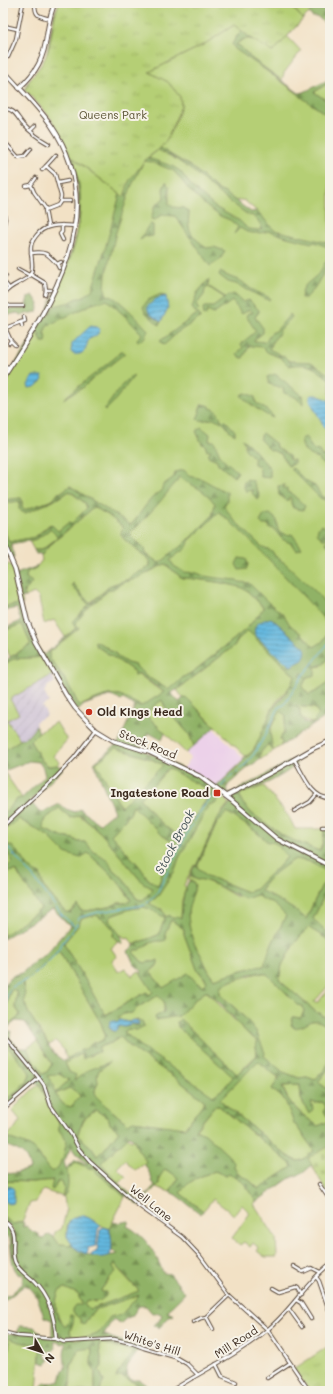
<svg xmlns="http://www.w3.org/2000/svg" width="333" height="1394" viewBox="0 0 333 1394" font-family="Mali,sans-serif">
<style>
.built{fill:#ecd1e9}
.industrial{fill:url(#industrial-furrows)}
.grass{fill:#b5cf74;stroke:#787c49}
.forest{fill:url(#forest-firs);stroke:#666e42;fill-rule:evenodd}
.cemetery{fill:url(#cemetery-stones);stroke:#787c49}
.park{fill:url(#park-tufts);stroke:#787c49}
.water{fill:url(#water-rules);stroke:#4f717e}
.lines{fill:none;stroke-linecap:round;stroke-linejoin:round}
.stream{stroke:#63b8df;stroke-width:1}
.minor-casing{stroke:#564537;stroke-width:4.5}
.tertiary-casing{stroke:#564537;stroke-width:5.5}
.secondary-casing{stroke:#564537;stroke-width:5.5}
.minor{stroke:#fff;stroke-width:2.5}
.tertiary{stroke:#fff;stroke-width:3.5}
.secondary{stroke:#fff;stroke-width:3.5}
.poi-dot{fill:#c8321e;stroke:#f7f3e8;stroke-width:1.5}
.labels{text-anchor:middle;stroke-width:4;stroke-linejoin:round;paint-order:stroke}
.park-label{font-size:11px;fill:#5a5334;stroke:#f7f3e8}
.poi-label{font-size:11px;font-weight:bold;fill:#3b2a1e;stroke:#f7f3e8;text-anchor:start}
.street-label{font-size:11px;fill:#3b2a1e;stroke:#f7f3e8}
.water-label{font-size:12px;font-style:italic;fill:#475558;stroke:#f7f3e8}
</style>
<defs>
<pattern id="industrial-furrows" width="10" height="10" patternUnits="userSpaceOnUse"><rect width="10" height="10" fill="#cbbfd4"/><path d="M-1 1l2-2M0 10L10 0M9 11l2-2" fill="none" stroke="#afa4b6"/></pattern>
<pattern id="forest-firs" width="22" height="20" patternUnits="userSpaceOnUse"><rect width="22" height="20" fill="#90b266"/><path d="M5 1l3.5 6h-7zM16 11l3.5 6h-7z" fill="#779153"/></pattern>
<pattern id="cemetery-stones" width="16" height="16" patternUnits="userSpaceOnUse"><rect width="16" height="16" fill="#b5cf74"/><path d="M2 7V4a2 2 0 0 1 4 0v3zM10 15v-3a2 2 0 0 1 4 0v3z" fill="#9db264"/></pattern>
<pattern id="park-tufts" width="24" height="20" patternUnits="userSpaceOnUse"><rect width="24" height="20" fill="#b5cf74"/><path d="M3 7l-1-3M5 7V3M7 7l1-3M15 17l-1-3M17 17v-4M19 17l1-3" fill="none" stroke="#9db264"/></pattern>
<pattern id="water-rules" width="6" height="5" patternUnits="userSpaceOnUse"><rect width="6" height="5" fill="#63b8df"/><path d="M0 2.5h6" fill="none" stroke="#5396b4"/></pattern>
</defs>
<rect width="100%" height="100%" fill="#f7f3e8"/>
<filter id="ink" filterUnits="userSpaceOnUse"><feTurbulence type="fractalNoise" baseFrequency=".025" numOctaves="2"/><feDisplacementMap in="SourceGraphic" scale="8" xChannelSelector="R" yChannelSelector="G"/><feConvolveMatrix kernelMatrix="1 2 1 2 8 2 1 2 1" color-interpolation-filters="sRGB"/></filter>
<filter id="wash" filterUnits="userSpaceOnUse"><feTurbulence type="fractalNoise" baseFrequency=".012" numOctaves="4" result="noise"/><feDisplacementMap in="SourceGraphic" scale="16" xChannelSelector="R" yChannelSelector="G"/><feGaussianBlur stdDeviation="0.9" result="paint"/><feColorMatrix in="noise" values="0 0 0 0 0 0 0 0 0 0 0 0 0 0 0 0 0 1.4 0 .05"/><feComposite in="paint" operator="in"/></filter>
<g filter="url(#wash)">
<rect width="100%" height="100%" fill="#f2e1c5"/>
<path class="built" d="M213,728L244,759L216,787L183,769L191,758L186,753Z"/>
<path class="industrial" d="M52,675L55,682L48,686L44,692L49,702L42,706L47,715L35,722L36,726L29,736L20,740L7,720L19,714L10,699Z"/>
<g class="grass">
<path d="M288,3H319L303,19Z"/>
<path d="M234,24L242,31L237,36L233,44L246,57L251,59C277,78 303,98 330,117V676C327,688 318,690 309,695L302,687L307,677L314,675L315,667L322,666L247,586L183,573L171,565L158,563L144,552L140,546L131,536L130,531L134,529L70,486L60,493L59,492L53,500L24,510L22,508V500L21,498L3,500V382L27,346L43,316L49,312L48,307C73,253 89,215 71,156L124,197C131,174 140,164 159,149L195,171L218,191L269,227L260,214L244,200L234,201L225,193L218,190L193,168L160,148C167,140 185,108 180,98C177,94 154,77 148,72L203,45Z"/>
<path d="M287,36L301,51L284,73L282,80L251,58L240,46L236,45C249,31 260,44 273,51Z"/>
<path d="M330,82V103L314,92Z"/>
<path d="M69,491L85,503L87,508L72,523H69L58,531L50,524L35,537L9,542L3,528V503L20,501L19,509L22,512L25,513L53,501Z"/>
<path d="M94,507L108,515L123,527L121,534L124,539L150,561V568L133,575L129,579L111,585L89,604L82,596L89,605L72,622L76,628L65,637L54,620L44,624L39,598L34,593L25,597L24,591L28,588L26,578L27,572L36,568L42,560L41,556L49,546Z"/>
<path d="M50,529L58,537L42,550H34L29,541L37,539Z"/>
<path d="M9,564L15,569L23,604L3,607V565Z"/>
<path d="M165,564L182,578C193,578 236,584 244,589C252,594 258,602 264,609L246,629L233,640L194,671L182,678L175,685L167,689L146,676L135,665L127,663L116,656V654L103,645H95L135,672V676L137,673L158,689L165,692L142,706C135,704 129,699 122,696C109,691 94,700 82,705L78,704C71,688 60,671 49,658V652L79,628L75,623L90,606L110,589Z"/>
<path d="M22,624L31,645L10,657L3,641V631Z"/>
<path d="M248,631L295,676C290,691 278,697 272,709C267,720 257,754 245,756L188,699L183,698L177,690L234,646L238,639Z"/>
<path d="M45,657L55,674L52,675L10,699L19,714L7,720L20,740L3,751V665L13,659Z"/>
<path d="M162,700L165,707L189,734L194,746L186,753L146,715L151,708Z"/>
<path d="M294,706L315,708L319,714L315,722C303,725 301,715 294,706Z"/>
<path d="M281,711L286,716C286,727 282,736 281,746L261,759H259L261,752L268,743L272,749C269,727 269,730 281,711Z"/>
<path d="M56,722L67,740L53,756L60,762L58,765L49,767L42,761L30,741L39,732Z"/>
<path d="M115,747L153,760L163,765L121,807L95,762Z"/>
<path d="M168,768L212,792L181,836C164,830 152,812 140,799L154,785Z"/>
<path d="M3,770L22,798L17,799L3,815Z"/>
<path d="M264,786L289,817L295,829H324L323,842L319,851L285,837L251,813C246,806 240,804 240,794Z"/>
<path d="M220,796L229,803L222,812L215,824L196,866L194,865L184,885L186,888L182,900L181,919H174L163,915L162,909L155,908L149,903L158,896L174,872L179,858L209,804H215Z"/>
<path d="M133,805L162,835L177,845L172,855L163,866L161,878L159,883L157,885L148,879L140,867L111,835L130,814Z"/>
<path d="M59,808L71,818L79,815L101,833L142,882L153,889L144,900H140L136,898L132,891L123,878L113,870L108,860L94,852L85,842H78L74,839L62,837L43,829L44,820Z"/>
<path d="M227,812L255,831L268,842C278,840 281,851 287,857L278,868L272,872L256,889L247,892L207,876L197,867L217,823Z"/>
<path d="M19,819L48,836L65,853H88L108,871L119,883L131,900L127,903H118L109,907L86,911L80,910L77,905L70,913L65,912L43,886L40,874C33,872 29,869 25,863C24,861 24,859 22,857C14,847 3,847 3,831Z"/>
<path d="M3,847L14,862L7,867L3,868Z"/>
<path d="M295,859L308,861L330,873V878L322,885L306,919L292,908L286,906L270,895L260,891C267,878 283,866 295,859Z"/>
<path d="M16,870C23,884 34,895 41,909L3,936V874Z"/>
<path d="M189,876L197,880L201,879L218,886L237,897L256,895L267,901L272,902L286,916L270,948L264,966L241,971L214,979C209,972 206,966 202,958C200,952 195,947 193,942C188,926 185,906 194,891L192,881H189Z"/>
<path d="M330,884V932H327L313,919Z"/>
<path d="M144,907C151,909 159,914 166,918L160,931L158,935L133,945L129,938L125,939L123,936L118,934L109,920L111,916L130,909Z"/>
<path d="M96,915L107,922L114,930L113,936L118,942L111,948L117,957L112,960L118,972L125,968L132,976L139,971L154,992L149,995L146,992L141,995L105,1015C97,1003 91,989 83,976C77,965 69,955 64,943L78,925L81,919Z"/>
<path d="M171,920L184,929V934L197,969L207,982L203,986L197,983L169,985L163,988L150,972L157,966V961L154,962L148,961L146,963L142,962L133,952L136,949L140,950C145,945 154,939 161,941Z"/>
<path d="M308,927L330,941V984L314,1002H318L330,988V1022L320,1013H317L279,980L282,965L294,944Z"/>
<path d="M59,951L101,1023L105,1035L103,1040L71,1057L66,1058L64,1050L56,1041L49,1045L28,1012L24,1001L25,995L23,984L26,980L32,977Z"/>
<path d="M258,973L267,974L298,1005L303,1006L304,1011L301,1018L293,1017L301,1027C314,1018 318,1019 330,1028L329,1058L326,1068L315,1080L307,1077L299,1078L283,1072L263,1056C259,1026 241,1014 220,994V987L231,981Z"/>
<path d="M13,989L17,993L15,1007L20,1014L18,1018L3,1029V1011C10,1003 6,995 13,989Z"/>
<path d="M205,992H207L249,1035L258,1041L256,1045L257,1055L237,1074L180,1019L178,1027L234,1077L224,1088L213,1097L143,1048L124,1032L128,1029L137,1030V1019L128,1022L120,1020L118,1018L123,1014L132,1013L137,1008L158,994L164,1002V1012L155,1017L179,1016L193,1001Z"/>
<path d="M120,1037L134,1050L173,1076L205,1101L185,1128H176L141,1122L128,1124L106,1106L95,1095V1090L98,1082L96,1076L99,1070L107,1064L88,1070L74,1082L65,1063L81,1054L90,1056L95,1052L99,1051V1047L111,1043Z"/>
<path d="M3,1040C9,1048 15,1056 22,1063C25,1067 28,1069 30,1073L27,1083L3,1102Z"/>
<path d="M37,1041L52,1064L47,1072L43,1074L38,1065L32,1059L27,1048Z"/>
<path d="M258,1060C264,1068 273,1072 279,1078L272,1089L285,1100L294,1123L311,1146L314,1151C300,1161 301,1165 286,1155L220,1100Z"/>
<path d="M330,1067V1091L318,1082Z"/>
<path d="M59,1074L69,1080L56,1094L69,1088L76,1091L80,1096L71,1107L64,1105C56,1097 51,1087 46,1076Z"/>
<path d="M40,1084L48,1104L59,1123V1130L67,1141C64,1153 63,1166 52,1172C44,1166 43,1159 37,1152C31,1145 18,1142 9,1139L8,1135L15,1128L20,1120L12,1110L33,1089Z"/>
<path d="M300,1085L301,1099L309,1113L313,1109L311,1102L316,1103L323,1102L326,1107L323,1112L330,1118V1121L318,1126C304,1116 287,1105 283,1086Z"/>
<path d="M215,1106H219L291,1164L292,1167L259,1189L247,1178L242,1177L205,1134L195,1131Z"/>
<path d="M96,1110L109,1119L110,1124L119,1131L103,1151L97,1156L91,1147L77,1136L84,1119Z"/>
<path d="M127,1137L131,1140L134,1139L137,1148L146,1161L145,1165L143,1164L135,1170L125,1160L117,1168L126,1177L119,1184L101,1163Z"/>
<path d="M75,1162L94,1170L125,1197L109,1229C97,1225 83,1209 72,1219C70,1222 67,1224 67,1227C67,1230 67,1234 67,1237L71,1240L72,1245L59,1244L54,1237L55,1232L62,1228L66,1212L64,1197L43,1190L40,1193L36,1202L30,1203L22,1222L13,1224L3,1217V1182C13,1181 22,1182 32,1182C40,1182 49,1179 57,1182L61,1179L64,1186L63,1195L67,1176V1171Z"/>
<path d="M164,1169L172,1173L178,1178L170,1192L156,1187L159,1184V1178Z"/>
<path d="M215,1171L226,1176L229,1174C242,1179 251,1190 256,1202L254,1204L276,1238L277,1257H265L257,1251L259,1248L253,1243L250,1247L244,1242L240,1245L232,1238L250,1213L242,1205L234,1215L213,1199L203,1211L180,1193C190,1179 199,1177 215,1171Z"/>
<path d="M115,1263L119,1270L139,1291L91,1309L86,1306L84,1303L88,1300L96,1302L102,1292L101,1290C108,1281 112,1277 112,1266Z"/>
<path d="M65,1288L78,1294L82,1305L78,1316L80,1319L81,1323L83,1325L94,1310L140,1294L122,1314L110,1317C101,1331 102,1334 85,1338C80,1339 78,1341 73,1339L70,1332L73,1322L70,1315L69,1322L65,1328C56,1314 53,1308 59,1290Z"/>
<path d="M10,1338C21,1344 32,1344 44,1344L40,1353L37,1391H3V1363L8,1351L10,1342L8,1340Z"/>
<path d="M99,1343H104L116,1347L135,1352L118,1373L116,1378L121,1376L147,1389L146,1391H101L100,1389L104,1381L99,1370L102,1366Z"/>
<path d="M92,1347L91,1364L95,1372V1391H70L71,1365L78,1350Z"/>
</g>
<g class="forest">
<path d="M59,3H288L303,19L273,52C260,44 248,31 236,45L240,46L251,58L299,93L304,92L330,79V82L314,92L330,103V117L301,97L294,90L235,49L232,44L237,36L242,31L234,25L203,45L149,72L168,82L180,97L181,106L167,140L160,148L193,168L218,190L225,193L251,212L257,211L274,230L329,243L330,239V248L315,242L312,243L287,237L269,231L260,233H253L247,232L240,228L234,234L238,227L230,220L220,216L206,206L190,191L174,171L152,162L144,161L131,187L116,232L106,275L105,289L107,295C119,297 139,321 148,330L145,337L138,342L137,339L142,334L126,317L107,300L92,304L47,326L44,333L47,338L46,342H42L38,333L36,334L3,386V382L27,346L43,317L49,315L51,311L48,307C58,286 69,265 75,242C86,198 75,154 50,117C43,107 34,98 25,90L27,83L31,80L46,58L54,14ZM158,150L174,158L194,172L217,192L248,215L250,216L251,215C257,219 260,222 262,229L259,230L248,229L240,221L215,207L193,188L180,171L172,166L148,158ZM73,158L120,194L105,249L92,290L82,298H77L71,302L54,306L52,310L49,306C68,268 83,234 80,191C79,180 74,168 73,158Z"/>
<path d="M319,3H330V29L318,17H312L309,13Z"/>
<path d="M166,182L169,187V204L173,207L184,208L189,213C188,224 188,231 196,239C199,242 203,244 206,248L214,247L225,251L220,260L210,266L175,216L161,215L155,220L151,219L155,206L164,198L163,189Z"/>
<path d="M150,224L153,225V236L147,237L146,236L140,240C144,235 145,229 150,224Z"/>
<path d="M328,260L330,262V264C321,275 316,289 306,298H301C302,283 310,283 319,273C323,269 323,263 328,260Z"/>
<path d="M220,272L230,277L241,281L251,289L270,298L269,300L265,299L236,284L228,282L219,275Z"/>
<path d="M209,279L208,286L225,297L234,294L243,302L249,300L259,310V312L255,317L263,328V333L255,339L254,341L265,342L271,333L276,331L290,314L292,317L280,330L278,335L272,342V345L269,349L285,357L289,361L311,362L330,375V380C315,367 308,362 289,366L281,358L267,352L262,347L252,346L250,345L243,358L239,357L237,354L243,347L241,345L242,343L256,331L246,316L248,313H253L250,309L242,314L232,301L214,314L207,311L206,315L204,316L203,309L204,307H213L225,298L207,286L205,290L204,295L196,305L199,310L196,313L192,308L197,293Z"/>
<path d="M161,294L165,296L156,299L152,316L161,322L159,325L145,312L143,307L148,300Z"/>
<path d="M33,295L39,304L37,312L21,315L18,313L6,315L4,311L6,309H25L28,297Z"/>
<path d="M197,314H199L200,318L175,334L173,337L164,345L160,341Z"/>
<path d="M123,351L125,353L89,382L84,387L63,399L117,356L118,354Z"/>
<path d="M275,374L302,395L303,404L295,397L284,393L283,388L269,384L267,377Z"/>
<path d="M133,375L134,376L112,404L105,411L104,410L122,385Z"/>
<path d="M246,393L255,397L256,403C263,407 270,411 273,418C265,415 246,402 241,395Z"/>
<path d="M202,404L210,406V408C216,409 220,414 221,420L226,421L235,431V435C227,430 227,424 218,420C210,417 204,423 197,419L200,412L199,411Z"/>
<path d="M201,427L210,434L209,441H214L221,457L238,472L234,477L218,464L217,460L208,456L211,450L207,451L205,445L202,444L196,431Z"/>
<path d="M262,433L276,444L275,446L289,456L290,460H294V464L288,466L281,454L269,449L260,440Z"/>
<path d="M306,437L310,445L314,450L319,451L322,456H330V464L328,463L327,466L320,462L318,458C307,456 302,450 301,439Z"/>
<path d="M242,439C254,447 260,458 270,468V478L261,477L259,466L254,464V458L245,449V444Z"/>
<path d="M293,468L307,482L315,486L322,497L330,498V502L320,498L291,469Z"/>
<path d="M184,470L190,476L202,479L224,491H227V501L224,506L234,520L261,546L272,551L275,556L286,564L316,592L330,609V627C318,611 303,596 289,581C267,557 244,533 219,512L189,541C188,548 184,550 179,553C175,555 174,558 170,560L174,566L184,572L197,573L204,576L216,578L237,580L239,582L249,583L269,603L284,615L290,625L303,635L314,647L322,642L330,630V656L324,664L315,667V675L307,677L302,687L309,695C318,690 327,688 330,676V696L328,701L330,708V714L281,746L282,741L280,740L282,735L284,734C283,728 286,722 286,716L281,711C268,730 269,728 273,750L268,744L261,752L259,758L261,759L250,766L229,784L227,787L228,793L224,795L222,793L215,804L209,805L179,858L174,872L158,896L149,903C155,907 161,908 165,914L164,916L167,917L169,915L174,919L176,916L181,919C182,905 183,894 188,882L192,881L195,885C194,894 189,903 188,912C188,921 191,936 194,943C196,948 200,952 202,957C206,965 208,972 214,979C231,974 247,967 264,966L270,948L286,916L272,902L267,901L256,895L246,899C234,896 208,877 197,880L190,875L195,865L196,866L218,818L232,801L226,796L294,759L297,764C281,778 260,787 240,794C240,804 247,806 251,813L285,837L319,851C324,845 324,837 324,829L330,830V848L327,852L330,857V873L308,861L295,859C284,866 267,878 260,890C276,899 292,907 306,919L322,885L330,878V884L313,919L327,932H330V941L308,927L294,944L282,965L279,980L317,1013H320L330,1022V1028C308,1012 314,1026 294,1028L291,1025L293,1017L301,1018L304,1011L303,1006L298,1005L267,974L258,973L250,974L231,981L220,987V994L248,1021L256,1031L265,1053L264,1056L283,1072L299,1078L307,1077L315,1080L326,1068L330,1054V1067L318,1082L330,1091V1118L323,1112L326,1107L323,1102L316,1103L311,1102L313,1109L309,1114L301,1099L300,1085L282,1086C288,1105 302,1115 318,1126L330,1121V1147L312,1165L303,1173L290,1178L256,1202C251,1190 242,1179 229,1174L226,1176L215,1171C199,1177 190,1179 180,1193L203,1211L201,1214L176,1195L170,1192L178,1178L172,1173L165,1169L159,1178V1183L139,1206L126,1195L125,1197L94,1170L75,1162L67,1171C68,1179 70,1191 63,1197L64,1186L61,1180L57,1182L53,1190L51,1189L53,1180L32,1182L13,1181L3,1182V1174L15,1173L30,1169C27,1152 19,1151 5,1145L3,1146V1136C13,1141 30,1143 37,1152C43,1159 44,1166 52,1172C63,1166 64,1153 67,1141L59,1130V1123L48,1104L40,1084L34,1083L3,1109V1102C9,1096 20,1092 23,1084L27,1083L30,1074C27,1067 23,1066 20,1062C10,1047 3,1047 3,1028L18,1018L20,1014L15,1007L17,993L13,989C6,995 10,1003 3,1011V989L6,982L14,975L22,973L35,961L45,955L70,926L53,909L3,939V936L41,909C34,895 23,884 16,870L3,874V868L7,867L13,862L3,847V838L9,846H12C15,850 20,854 23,859C28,866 31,871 40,874L43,886L65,912L71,913L77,905L80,910L86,911L109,907L118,903H127L131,900C120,880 103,868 88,853L80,858L65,853L48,836L19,819L3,831V814L17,799L22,798L45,776L43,768L39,762L29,761L4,771L3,751L20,740L28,736L36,726L39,732L30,741L42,761L49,766L58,765L64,768L30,801L39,812H43L60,804L66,809L75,812L80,809L99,824L114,812L94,763L119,742L135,706L123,699L120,700L118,698L109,696L84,705L79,710L75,708L45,657L13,659L3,665V662L31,644L22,624L3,631V629L21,621L17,608L3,611V607L20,604V607L34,643L44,655L76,628L72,622L89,605L72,586L73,583L90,604L111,585L129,579L133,575L150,567V561L124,539L121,534L123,527L108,515L94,507L49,546L41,556L40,554H36L34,550H42L58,537L50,529L37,539L11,544L14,557L9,558L3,541V528L9,542L35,537L51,524L58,531L69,522L72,523L87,508L85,503L70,491L53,501L25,513L22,512L19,509L20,501L3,503V500L21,498L22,500V508L24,510L53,500L59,492L60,493L70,486L131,525C141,514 148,498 161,491L163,485L174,477L175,472ZM178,477C191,485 206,490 215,504L212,516L182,546C173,550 167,559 159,563L144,553L145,550L131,536L130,531L135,529L158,504L177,481ZM165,564L182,578C193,578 236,584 244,589C252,594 258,602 264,608L246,629L233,640L194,671L182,678L175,685L167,689L146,676L135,665L127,663L116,656V654L103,645L95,641V645L135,672V677L138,673L164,692L142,706C135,704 129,699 122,696C109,691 94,700 83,705L78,704C71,688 60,671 49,658V652L79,628L75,623L90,606L110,589H113L120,584L135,579ZM271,618L292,636L278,656ZM248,631L295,676L293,681L285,694L273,708L254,750L248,756L243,758L244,760L216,787L199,776L140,749L149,733L162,740L165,733L146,715L151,708L162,700L165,707L189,734L194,746L215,727L188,699L183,698L179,702L171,693L178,689L234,646L238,639ZM295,706L315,708L319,714L315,719V722L309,724L305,723L300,715V709ZM116,748L154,760L163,765L121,807L96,763ZM168,768L212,792L181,836C164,830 152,812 140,799L154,785ZM133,806L162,835L177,845L172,855L163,866L161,878L159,883L157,885L148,879L140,867L111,835L130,814ZM59,808L71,818L80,815L101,833L142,882L153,889L143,900H140L136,898L132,891L123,878L113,870L108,860L94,852L85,842H78L74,839L62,837L43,829L44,820ZM227,812L255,831L268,842C278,840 281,851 287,857L278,868L272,872L256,889L247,892L207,876L197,867L217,823ZM144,907C151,909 159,914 165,918L160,931L158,935L138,943L128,951L134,964L142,971L141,974L153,992L149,995L147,992L141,995L106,1015C97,1003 91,989 83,976C77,965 69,955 64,943L79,925L81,919L96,915L107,922L114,930L113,936L122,944L123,943L121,936L109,920L111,916L130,909ZM171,920L184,929V934L197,969L204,977L207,982L203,986L197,983L188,973L163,988L150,972L158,964V960L154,962L148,961L146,963L142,962L133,952L136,950H140C144,946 152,941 159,941C161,941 163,941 166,940L165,933ZM59,951L101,1023L105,1035L103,1040L97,1043L94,1042L84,1050H81L64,1061L54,1054L28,1012L24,1001L25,995L23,984L26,980L32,977ZM205,992H208L221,1004L249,1035L258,1041L256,1045L257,1055L249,1064L237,1074L180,1019L177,1022L178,1027L233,1077L224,1088L213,1096L143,1048L124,1032L128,1029L137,1030L144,1026L141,1020H136L138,1021V1024H130L125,1027L119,1026L115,1031H112L109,1027L115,1021L118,1022L120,1020L118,1018L123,1014L132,1013L137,1008L158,995L164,1002V1012L155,1017L156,1020L179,1016L193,1001ZM16,1021L25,1022L52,1064L47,1072L43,1074L38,1065L32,1059L27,1048H20L10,1038L11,1031H8L6,1029ZM120,1037L134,1050L173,1076L205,1101L185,1128L133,1121L128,1124L106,1106L95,1095V1090L98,1082L97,1076L99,1070L110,1062L88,1070L74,1081L76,1075L69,1072L65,1063L81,1054L83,1059L95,1052H100L99,1047L111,1043ZM258,1061C264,1067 271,1072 279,1077V1078L272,1089L285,1100L294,1123L311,1146L314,1151C300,1161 301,1165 286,1155L220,1100ZM59,1074L69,1080L55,1093L54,1085L47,1076ZM69,1088L76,1091L80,1096L71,1107L64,1105L55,1094ZM215,1106H219L291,1164L292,1167L258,1189L247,1178L242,1177L233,1167L234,1163L228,1155L205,1134L195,1130ZM96,1110L109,1119L110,1124L119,1131L103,1151L97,1156L91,1147L77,1135L84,1119ZM129,1136L134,1139L137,1148L146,1161L145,1165L152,1178L151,1182L155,1185L140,1202L118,1183L101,1163ZM71,1147L76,1154L88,1164C72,1161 78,1155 66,1169L64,1162Z"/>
<path d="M247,479L253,481L260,497L258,500L252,493L253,490L246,491L243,486L244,482Z"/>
<path d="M285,485L283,488H287V492L291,493L305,506L303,510L293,508L291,503V498L290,497L288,498L289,500H286L279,495L278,486Z"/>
<path d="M270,514L277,520L278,531L287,535L292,534L302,548L297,550L290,543L282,539L274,529L269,528L270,526L269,525H263L260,522L264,515Z"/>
<path d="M322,525C330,529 330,538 330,546L327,545L326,542L329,541V539H323L317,534C318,529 317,528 322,525Z"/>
<path d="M239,558L246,559L248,564L247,569L239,570L236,564Z"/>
<path d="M38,566L36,568L27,572L26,578L32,582L28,588L24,591L25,597L22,598L16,574Z"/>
<path d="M3,1217L13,1224L22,1222L24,1223L23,1227L26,1226L33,1232L39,1234V1237L43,1238L49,1234L54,1237L59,1244L72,1245L77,1250L92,1256L102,1257L118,1254L112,1250L111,1234L109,1229L113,1222L118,1223L129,1221L127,1226C145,1235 157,1255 163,1273L170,1274L185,1293C179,1300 172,1305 167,1312L174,1315L168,1318L159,1328L153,1325L159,1321L162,1315L159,1313H152L146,1306H139L132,1316L125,1319L122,1324L113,1319L104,1334C115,1341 129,1342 141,1347L126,1368L128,1377L132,1380H139L149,1387V1389L152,1391H146L147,1389L121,1376L116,1378L118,1373L134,1352C130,1350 103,1343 99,1343L102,1366L99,1370L104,1381L100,1389L101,1391H95V1372L91,1364L92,1348L78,1350L71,1365L70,1391H38C47,1377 47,1386 60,1381L63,1370L65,1369C66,1360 62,1355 66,1345L64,1342L63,1344L54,1341L56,1348L54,1350L45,1352L46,1358L50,1360L46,1364L40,1362V1353L44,1344C32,1344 21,1344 10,1338L8,1340L10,1342L8,1351L3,1363L7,1342H3V1332L9,1334L17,1333L20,1326L34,1327L45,1337L52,1336V1320L44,1317C40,1306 37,1290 25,1285L3,1302V1297L11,1294L23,1283L22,1281L24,1276L21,1274L19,1275C10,1266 12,1252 10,1240L3,1232V1223C14,1230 12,1244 13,1256V1230L3,1220ZM115,1264L139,1291L91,1309L86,1306L84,1303L88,1300C98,1301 98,1303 106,1296V1292H102L101,1290C105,1284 111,1275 116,1272L113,1266ZM65,1288L78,1294L82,1305H76L73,1309V1313L80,1319L81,1323L83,1325L94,1310L139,1295L122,1314L110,1317C101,1331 102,1334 85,1338C80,1339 78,1341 73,1339L70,1332C71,1326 76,1321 72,1315H70L69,1322L65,1327C55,1314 53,1307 59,1291Z"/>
</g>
<path class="cemetery" d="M330,1146V1198L308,1158Z"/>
<g class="park">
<path d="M59,3H288L303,19L273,52L255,41L234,25L203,45L149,72L168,82L180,97L181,106L167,140L159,149L146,159L129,181L124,197L71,156L50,117L25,90C28,79 40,69 45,58C53,42 51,21 59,3Z"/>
<path d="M330,1345V1391H316L308,1389L294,1369Z"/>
</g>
<g class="water">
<path d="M166,296L168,308L161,322L149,313L147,307L156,299Z"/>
<path d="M91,326L97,327L100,329C99,335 94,337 89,339C85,349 85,356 73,354L71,352L72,344C74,341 89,327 91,326Z"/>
<path d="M33,376H42L43,380L35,387L29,388L28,385Z"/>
<path d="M312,395H317L330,401L329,430L323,427C321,417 309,404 310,396Z"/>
<path d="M271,618L305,648L306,652L303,660L291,666L278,656L255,635C252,623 262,621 271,618Z"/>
<path d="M112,1020L118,1022L120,1020L128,1022L134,1020L138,1021L139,1024H130L125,1027L119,1026L115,1031H113L109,1027L110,1022Z"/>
<path d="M8,1186L12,1187L14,1190V1203L9,1204L5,1201L4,1191Z"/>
<path d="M82,1215L89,1218L101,1226L98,1229L96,1246L88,1248V1252L86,1254C82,1252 77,1250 73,1246C71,1243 70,1240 67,1237C68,1224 67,1218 82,1215Z"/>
<path d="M104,1227L109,1229C112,1236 113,1248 110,1255C105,1258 96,1258 90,1255L97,1251L100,1230Z"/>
</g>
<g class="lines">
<g class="stream">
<path d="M3,842L37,882L61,914L74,926"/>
<path d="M147,903L156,895L188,831L203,807L228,779L245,765L254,754L266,734L279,707L284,705L302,677L330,641"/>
<path d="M3,1010L6,1002L7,993L12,987L32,977L53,957L63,942L77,924L78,918L99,912L145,905"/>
<path d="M38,1081L43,1077"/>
</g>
</g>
</g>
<g filter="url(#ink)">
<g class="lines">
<defs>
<g id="minor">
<path d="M35,3C35,16 38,16 50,19"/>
<path d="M3,24L8,27L17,29"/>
<path d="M8,57L16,39L23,3"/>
<path d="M3,110C6,109 9,109 12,111C17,114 19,120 23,124C30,132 40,139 49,144"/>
<path d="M31,130L35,126"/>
<path d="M3,140L18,157L25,156L31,149"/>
<path d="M46,166L56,155"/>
<path d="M42,170L46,166L55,174L61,196L60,202L58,205L45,210L48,226"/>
<path d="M36,178L31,185L34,192L46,209"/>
<path d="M58,183L68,181"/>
<path d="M26,186L31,185"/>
<path d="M60,201H70"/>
<path d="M3,209L5,219L3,228"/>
<path d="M62,225V232L60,234L63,240"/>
<path d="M31,253C46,251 48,254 57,264L61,262"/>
<path d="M57,264L59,268"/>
<path d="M18,269L29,275"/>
<path d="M30,274L45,283L46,290H50"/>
<path d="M3,279L6,276"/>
<path d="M3,281L9,288"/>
<path d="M3,295C11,283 24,283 30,275C35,267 30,256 31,247C31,243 33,240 36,236C45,223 61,225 75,226"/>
<path d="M45,295L46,290"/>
<path d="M5,304L10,306H23"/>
<path d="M21,322L25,321L24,317"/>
<path d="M5,328L11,341L9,343"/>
<path d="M3,329L21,322L22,326"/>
<path d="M11,341L15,345"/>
<path d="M3,365L9,369"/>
<path d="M294,759C303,773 311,799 330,798"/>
<path d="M294,811L310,802L316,795"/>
<path d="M3,826L56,777L74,758L96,730"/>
<path d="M322,827H330"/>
<path d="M3,1034L39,1078L44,1085L51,1106L71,1134L79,1149L90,1162L139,1206L182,1237L200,1256L229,1295L268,1330L308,1389L316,1391"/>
<path d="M3,1109L39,1078"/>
<path d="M319,1184L330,1200"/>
<path d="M3,1220C21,1232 9,1246 15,1262C19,1271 28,1276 34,1282C49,1297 55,1319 56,1339"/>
<path d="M293,1266L303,1272L312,1268L320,1272"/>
<path d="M316,1277L319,1281L330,1313"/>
<path d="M271,1288L278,1292L295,1287L297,1288L301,1295"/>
<path d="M296,1300L301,1303L311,1319"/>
<path d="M289,1309L302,1327"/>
<path d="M207,1318L213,1329"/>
<path d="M193,1322L201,1318L206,1317L229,1295"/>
<path d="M3,1332L18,1336L56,1339L64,1342L114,1339L131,1343L144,1348L175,1357L187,1364L197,1374"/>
<path d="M216,1364L222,1376L236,1382"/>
<path d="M267,1378L290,1363"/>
<path d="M171,1391C202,1371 237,1355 267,1330C291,1311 306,1282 330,1264"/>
</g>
<g id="tertiary">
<path d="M3,70C19,88 37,105 51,125C111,212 52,303 3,378"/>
<path d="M19,88C37,72 44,58 47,34C49,23 50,13 55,3"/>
<path d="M226,796L274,771L314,748L330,741"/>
</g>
<path id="secondary" d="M3,541L15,569L27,620L36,642L66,695L75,708L87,721L96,730L114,741L149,752L199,776L231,800L277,839L330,866"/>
</defs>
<use href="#minor" class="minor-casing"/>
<use href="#tertiary" class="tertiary-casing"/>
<use href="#secondary" class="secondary-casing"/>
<use href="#minor" class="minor"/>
<use href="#tertiary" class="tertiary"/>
<use href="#secondary" class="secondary"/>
</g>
</g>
<g class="poi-dot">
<circle cx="89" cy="712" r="4"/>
<rect x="213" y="789" width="8" height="8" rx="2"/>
</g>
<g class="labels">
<g class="park-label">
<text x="113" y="119">Queens Park</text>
</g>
<g class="poi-label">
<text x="97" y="716">Old Kings Head</text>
<text x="209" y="797" text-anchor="end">Ingatestone Road</text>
</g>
<g class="street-label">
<text transform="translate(148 744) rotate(22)" y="4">Stock Road</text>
<text transform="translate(151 1203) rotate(39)" y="4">Well Lane</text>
<text transform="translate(236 1342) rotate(-33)" y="4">Mill Road</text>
<text transform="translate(152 1343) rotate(18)" y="4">White's Hill</text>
</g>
<g class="water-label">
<text transform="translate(175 842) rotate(-62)" y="4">Stock Brook</text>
</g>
</g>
<rect width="333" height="1394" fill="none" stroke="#f7f3e8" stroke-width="16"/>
<g transform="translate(42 1352) rotate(129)" stroke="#f7f3e8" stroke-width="3" paint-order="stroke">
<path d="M0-3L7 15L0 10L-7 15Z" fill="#3b2a1e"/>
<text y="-6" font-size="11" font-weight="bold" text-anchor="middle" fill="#3b2a1e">N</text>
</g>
</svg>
